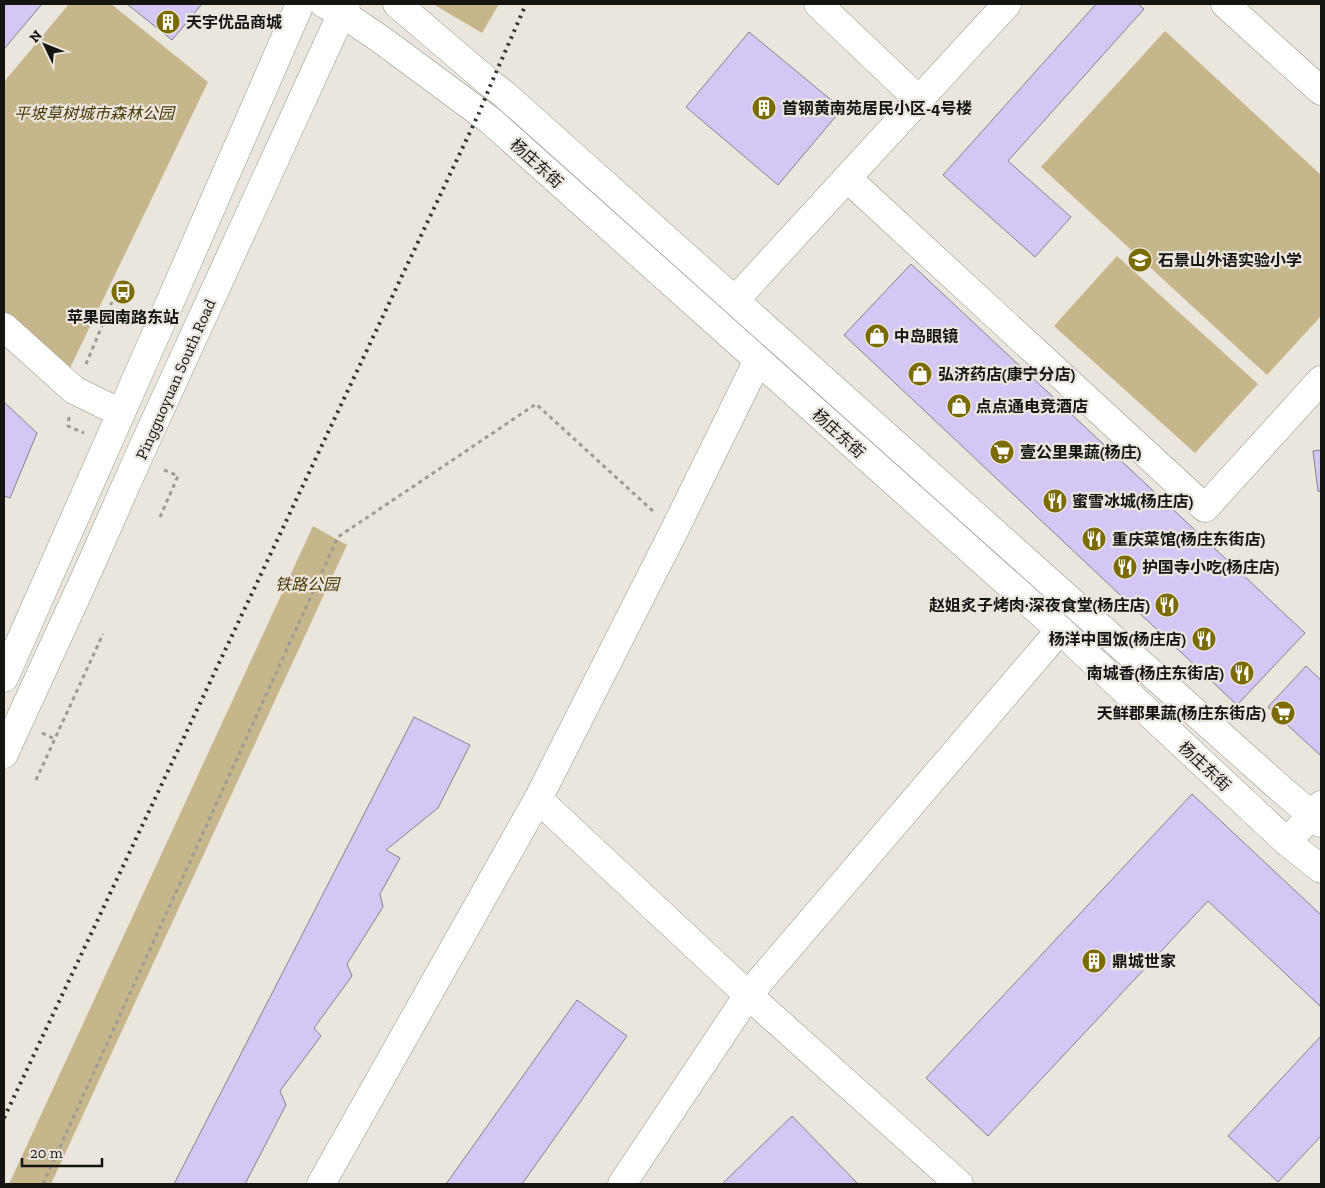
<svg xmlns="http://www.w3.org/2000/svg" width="1325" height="1188" viewBox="0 0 1325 1188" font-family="'Zilla Slab','Noto Sans SC',serif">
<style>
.green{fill:#c6b68c}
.building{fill:#d4c7f6;stroke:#84828a}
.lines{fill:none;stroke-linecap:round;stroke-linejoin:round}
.minor-casing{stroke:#95928b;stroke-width:29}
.major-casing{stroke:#95928b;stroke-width:29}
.path{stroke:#9e9b95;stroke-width:3;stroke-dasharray:4 4;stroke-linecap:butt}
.minor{stroke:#fff;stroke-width:28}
.major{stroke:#fff;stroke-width:28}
.rail{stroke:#363531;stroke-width:4;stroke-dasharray:2.5 5;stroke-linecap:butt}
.labels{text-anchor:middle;stroke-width:4.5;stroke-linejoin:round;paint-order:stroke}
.poi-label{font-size:16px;font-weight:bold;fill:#151411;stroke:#eae6de;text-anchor:start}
.park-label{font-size:16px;font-style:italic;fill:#483805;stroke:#eae6de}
.street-label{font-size:16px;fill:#151411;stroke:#eae6de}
</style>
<rect width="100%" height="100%" fill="#eae6de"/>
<g class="green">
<path d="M69,4H111L208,82L69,370L4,311V82Z"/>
<path d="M433,4H499L482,33Z"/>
<path d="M1165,31L1321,175V316L1267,375L1041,167Z"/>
<path d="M1117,256L1258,384L1195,453L1054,326Z"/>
<path d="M313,526L347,545L51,1184H9Z"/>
</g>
<g class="building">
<path d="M4,4H42L4,49Z"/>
<path d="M127,4H202L172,40Z"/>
<path d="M1096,4H1138L1144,9L1008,161L1071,217L1035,257L943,175Z"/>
<path d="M749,32L842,109L778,185L686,107Z"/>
<path d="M911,264L1305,633L1237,705L844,335Z"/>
<path d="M4,402L37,433L10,498L4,496Z"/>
<path d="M1321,450V492L1318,491L1313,451Z"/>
<path d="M1306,666L1321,680V756L1268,707Z"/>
<path d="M414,717L470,745L438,808L386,850L400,858L380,894L383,907L347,964L352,976L314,1028L321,1036L280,1091L286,1105L245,1184H174Z"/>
<path d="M1192,794L1321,915V1007L1208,901L988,1136L926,1078Z"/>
<path d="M577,1000L627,1036L522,1184H446Z"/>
<path d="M1321,1036V1136L1278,1182L1228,1136Z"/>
<path d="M792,1116L858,1184H805L804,1183L803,1184H722Z"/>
</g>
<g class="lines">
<defs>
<g id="minor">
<path d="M818,4L919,100"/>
<path d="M1225,4L1321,91"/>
<path d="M847,178L1205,508L1321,380"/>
<path d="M735,300L1007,4"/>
<path d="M4,327L74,390L121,413"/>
<path d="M758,360L674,531L538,799L748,995L959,1184"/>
<path d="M1287,842L1321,805"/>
<path d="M321,1184L538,799"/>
<path d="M622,1184L748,995L1060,630"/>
</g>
<g id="major">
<path d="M324,4L342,13L383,41L491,121L1060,630L1287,842L1321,869"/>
<path d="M397,4L491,84L504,94L1282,790L1321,823"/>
<path d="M4,678L167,309L300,4"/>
<path d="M4,754L88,571L138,458L346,4"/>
</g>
</defs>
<use href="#minor" class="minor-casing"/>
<use href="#major" class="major-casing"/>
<g class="path">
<path d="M86,364L112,302"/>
<path d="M69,417L68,426L84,433"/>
<path d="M160,517L178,476L162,469"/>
<path d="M42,733L55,739"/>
<path d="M36,780L103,634"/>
<path d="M43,1184L338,537L536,404L654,512"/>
</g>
<use href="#minor" class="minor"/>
<use href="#major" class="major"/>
<path class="rail" d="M4,1118L479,113L491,84L526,4"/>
</g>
<defs>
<symbol id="building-disc" viewBox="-11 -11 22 22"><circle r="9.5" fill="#7c6b03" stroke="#eae6de"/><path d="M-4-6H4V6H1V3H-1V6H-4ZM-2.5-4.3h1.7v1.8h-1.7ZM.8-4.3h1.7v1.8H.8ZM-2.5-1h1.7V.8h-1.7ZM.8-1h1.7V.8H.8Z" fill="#fff"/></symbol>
<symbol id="school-disc" viewBox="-11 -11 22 22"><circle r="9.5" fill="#7c6b03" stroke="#eae6de"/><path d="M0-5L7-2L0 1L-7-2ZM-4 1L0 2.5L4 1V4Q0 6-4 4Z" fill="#fff"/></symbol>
<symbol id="bus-disc" viewBox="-11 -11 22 22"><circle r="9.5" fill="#7c6b03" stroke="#eae6de"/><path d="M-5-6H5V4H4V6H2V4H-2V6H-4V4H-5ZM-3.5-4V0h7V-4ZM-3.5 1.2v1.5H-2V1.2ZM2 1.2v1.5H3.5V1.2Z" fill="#fff"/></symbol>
<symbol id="shop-disc" viewBox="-11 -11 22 22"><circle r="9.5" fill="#7c6b03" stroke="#eae6de"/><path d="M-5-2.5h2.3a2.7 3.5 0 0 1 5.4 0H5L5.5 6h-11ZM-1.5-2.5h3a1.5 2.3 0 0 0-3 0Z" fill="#fff"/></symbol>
<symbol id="supermarket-disc" viewBox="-11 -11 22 22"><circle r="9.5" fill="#7c6b03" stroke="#eae6de"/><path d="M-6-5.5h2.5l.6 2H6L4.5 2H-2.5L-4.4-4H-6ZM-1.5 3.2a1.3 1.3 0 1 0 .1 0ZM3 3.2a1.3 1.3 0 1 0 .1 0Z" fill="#fff"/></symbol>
<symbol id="restaurant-disc" viewBox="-11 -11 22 22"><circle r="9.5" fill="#7c6b03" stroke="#eae6de"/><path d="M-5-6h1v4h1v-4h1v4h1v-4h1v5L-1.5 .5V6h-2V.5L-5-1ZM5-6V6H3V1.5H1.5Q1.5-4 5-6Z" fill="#fff"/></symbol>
</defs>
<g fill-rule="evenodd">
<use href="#building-disc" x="154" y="8" width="28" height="28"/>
<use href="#building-disc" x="750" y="94" width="28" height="28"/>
<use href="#school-disc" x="1126" y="246" width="28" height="28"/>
<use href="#bus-disc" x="109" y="278" width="28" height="28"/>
<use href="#shop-disc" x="863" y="322" width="28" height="28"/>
<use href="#shop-disc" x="906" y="360" width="28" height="28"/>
<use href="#shop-disc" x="945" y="392" width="28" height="28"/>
<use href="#supermarket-disc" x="988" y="438" width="28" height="28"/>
<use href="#restaurant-disc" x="1041" y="487" width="28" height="28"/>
<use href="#restaurant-disc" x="1080" y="525" width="28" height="28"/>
<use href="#restaurant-disc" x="1111" y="553" width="28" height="28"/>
<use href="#restaurant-disc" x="1153" y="591" width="28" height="28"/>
<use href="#restaurant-disc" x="1190" y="625" width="28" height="28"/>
<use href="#restaurant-disc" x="1228" y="659" width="28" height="28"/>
<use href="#supermarket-disc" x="1269" y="699" width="28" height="28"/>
<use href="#building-disc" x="1080" y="947" width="28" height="28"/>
</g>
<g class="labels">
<g class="poi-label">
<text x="186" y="28">天宇优品商城</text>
<text x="782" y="114">首钢黄南苑居民小区-4号楼</text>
<text x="1158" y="266">石景山外语实验小学</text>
<text x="123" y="323" text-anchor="middle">苹果园南路东站</text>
<text x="894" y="342">中岛眼镜</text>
<text x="938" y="380">弘济药店(康宁分店)</text>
<text x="976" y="412">点点通电竞酒店</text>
<text x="1020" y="458">壹公里果蔬(杨庄)</text>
<text x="1072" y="507">蜜雪冰城(杨庄店)</text>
<text x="1112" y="545">重庆菜馆(杨庄东街店)</text>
<text x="1142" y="573">护国寺小吃(杨庄店)</text>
<text x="1150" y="611" text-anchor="end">赵姐炙子烤肉·深夜食堂(杨庄店)</text>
<text x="1186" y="645" text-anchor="end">杨洋中国饭(杨庄店)</text>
<text x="1224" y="679" text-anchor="end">南城香(杨庄东街店)</text>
<text x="1266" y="719" text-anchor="end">天鲜郡果蔬(杨庄东街店)</text>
<text x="1112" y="967">鼎城世家</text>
</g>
<g class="park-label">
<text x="94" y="119">平坡草树城市森林公园</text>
<text x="307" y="590">铁路公园</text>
</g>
<g class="street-label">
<text transform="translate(537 163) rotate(42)" y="6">杨庄东街</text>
<text transform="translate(175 379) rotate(-66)" y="6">Pingguoyuan South Road</text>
<text transform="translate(839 433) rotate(42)" y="6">杨庄东街</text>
<text transform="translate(1205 766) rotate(43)" y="6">杨庄东街</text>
</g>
</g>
<rect width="1325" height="1188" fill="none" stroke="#151411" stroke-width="10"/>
<g transform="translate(45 45) rotate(313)" stroke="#eae6de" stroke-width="4" paint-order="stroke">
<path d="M0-4L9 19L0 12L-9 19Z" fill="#151411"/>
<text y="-8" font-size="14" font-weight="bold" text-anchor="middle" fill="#151411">N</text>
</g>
<path d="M22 1158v8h80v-8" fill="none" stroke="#151411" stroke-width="2.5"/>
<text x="30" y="1158" font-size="15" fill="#151411" stroke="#eae6de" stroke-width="4" paint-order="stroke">20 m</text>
</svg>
